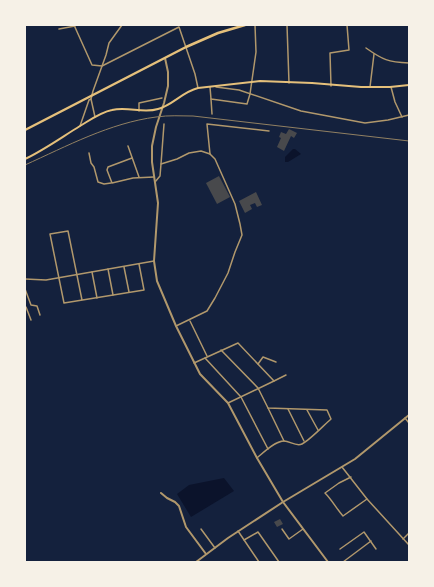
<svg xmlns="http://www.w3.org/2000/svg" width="434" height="587" viewBox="0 0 434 587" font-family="'DejaVu Sans',sans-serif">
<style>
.water{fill:#0b132b}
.building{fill:#48494c}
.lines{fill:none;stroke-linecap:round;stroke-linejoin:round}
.minor{stroke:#b1986c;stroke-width:1.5}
.tertiary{stroke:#b1986c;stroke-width:2}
.secondary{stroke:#e5c07b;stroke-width:2}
.trunk{stroke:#e5c07b;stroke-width:2.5}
.rail{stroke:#918062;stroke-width:1}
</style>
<rect width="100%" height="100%" fill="#14213d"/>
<g class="water">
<path d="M293,149H295L301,154L288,162H285V157Z"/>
<path d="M224,478L234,491L191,517L177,494L189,485Z"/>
</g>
<g class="building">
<path d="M289,129L297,133L294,138L291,136L284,151L277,147L281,138L279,137L281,132L286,134Z"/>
<path d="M219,176L230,197L217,204L206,183Z"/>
<path d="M256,192L262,205L257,207L255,203L250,205L252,209L245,213L239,201Z"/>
<path d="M280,519L283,524L277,527L274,522Z"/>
</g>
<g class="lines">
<g class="minor">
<path d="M74,25L92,65L102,66L179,27L195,74L198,88"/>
<path d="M287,25L289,83"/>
<path d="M59,29L75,26"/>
<path d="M366,48C383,60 388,62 409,63"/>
<path d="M331,86L330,53L349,50L347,25"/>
<path d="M210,87L211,99L247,104L250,94L256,52L255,25"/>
<path d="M216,87L239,90L301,111L365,123L388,120L409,115"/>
<path d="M370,87L374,54"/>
<path d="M391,87L395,102L402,117"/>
<path d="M211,99L212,114"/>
<path d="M139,111V103L162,98"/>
<path d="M95,117L91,99L93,91L106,55L109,43L122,25"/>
<path d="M80,126L89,100L91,99"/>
<path d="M128,146L139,177"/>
<path d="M89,153L91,163L94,167L98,182L104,184L111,183"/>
<path d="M210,154L207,124L269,131"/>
<path d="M132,158L108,167L107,170L112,183L133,178L154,177"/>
<path d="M161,164L164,124"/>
<path d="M155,182L160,176L161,164L177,159L189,153L201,151L210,154L215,159L235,204L240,224L242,235L235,252L228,273L215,298L207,311L176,326"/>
<path d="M124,267L129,292"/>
<path d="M108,269L113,295"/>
<path d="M92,272L97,298"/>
<path d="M25,279L46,280L154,261"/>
<path d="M25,289L31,305L37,306L40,315"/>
<path d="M82,300L68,231L50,234L64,303L144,290L139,264"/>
<path d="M25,307H26L31,320"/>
<path d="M190,321L207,356"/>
<path d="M221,350L258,388L268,408L327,410L331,419C324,425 310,440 302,444C296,447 290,441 284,441C275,441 264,452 257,458"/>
<path d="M205,358L241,397L268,449"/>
<path d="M194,363L238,343L274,381L228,403"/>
<path d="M258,364L263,357L276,362"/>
<path d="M274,381L286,375"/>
<path d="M268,408L284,441"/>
<path d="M288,409L304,441"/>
<path d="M307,410L318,430"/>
<path d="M405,418L409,423"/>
<path d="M342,467L367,499L409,545"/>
<path d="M351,477L339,483L325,493C332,500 336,508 343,516L367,499"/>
<path d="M201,529L215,548"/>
<path d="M282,529L289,539L303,529"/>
<path d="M238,531L259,562"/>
<path d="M403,539L409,533"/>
<path d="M244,540L258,532L279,562"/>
<path d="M340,549L364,532L376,549"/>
<path d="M343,562L371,541"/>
</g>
<g class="tertiary">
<path d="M165,58L168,72V86L164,103L156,127L152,146V162L158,203L154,261L157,281L176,326L200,374L228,403L257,458L283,502L328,562"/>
<path d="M161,493L167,498L175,502L179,506L186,527L206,554"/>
<path d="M196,562L228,538L283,502L355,459L409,415"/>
</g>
<path class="secondary" d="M25,159C44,150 62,137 80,126C90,120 101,112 112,110C128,106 143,114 158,109C173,105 182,92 198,88L260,81L312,83L361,87H390L409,85"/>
<path class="trunk" d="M25,130L186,47L218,33L245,25"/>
<path class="rail" d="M25,165C67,146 110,123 156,117C169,115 181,116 193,116L409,141"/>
</g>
<rect width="434" height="587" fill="none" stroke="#f6f1e7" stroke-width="52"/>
</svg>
